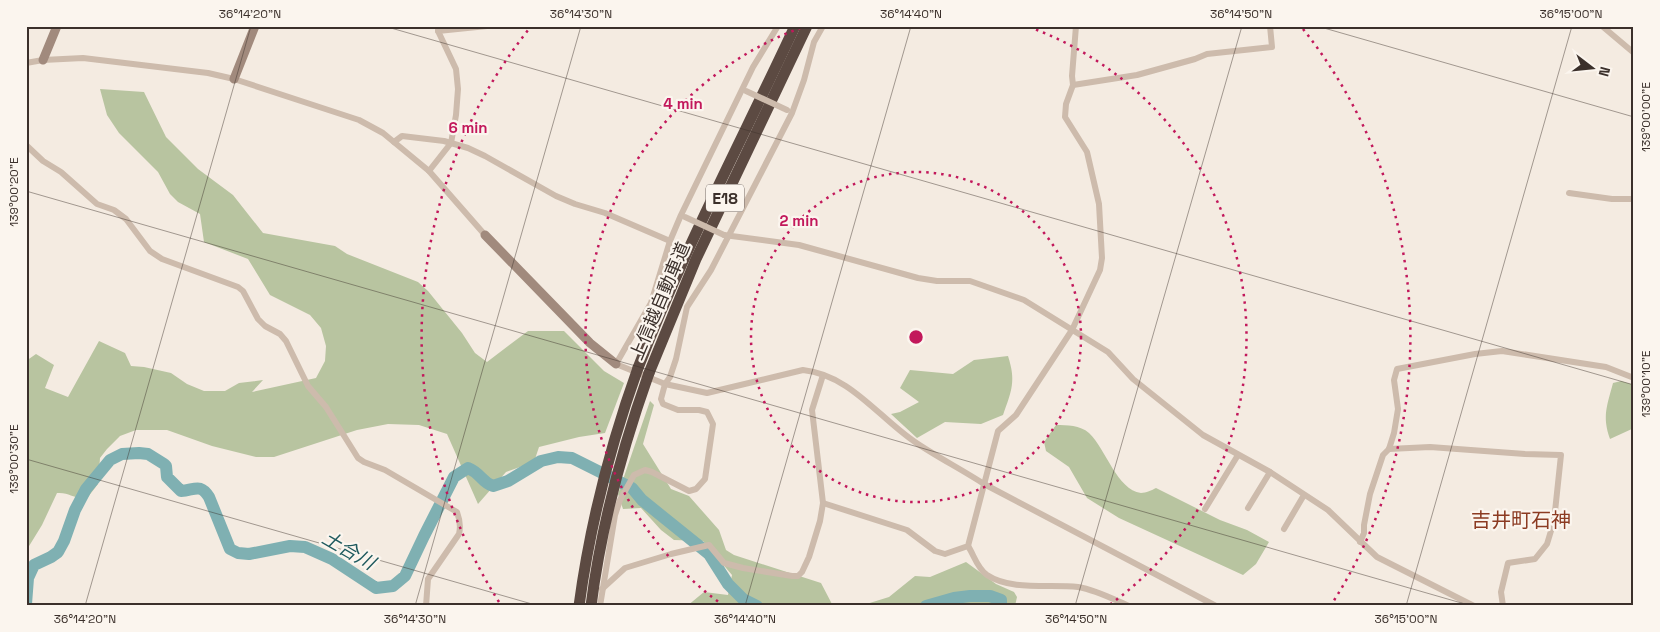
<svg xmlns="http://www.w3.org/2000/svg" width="1660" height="632" viewBox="0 0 1660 632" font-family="'Space Grotesk','Noto Sans JP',sans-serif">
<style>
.green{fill:#b8c4a0}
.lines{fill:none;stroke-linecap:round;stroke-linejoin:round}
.river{stroke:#7fb0b2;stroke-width:12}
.street{stroke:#cdbbac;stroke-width:6}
.secondary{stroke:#a18a7d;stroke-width:9}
.highway{stroke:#5c4a42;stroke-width:11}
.street-bridge{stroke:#cdbbac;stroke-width:6}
.highway-bridge{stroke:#5c4a42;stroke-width:11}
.ticks{fill:none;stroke:#3b302b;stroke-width:1;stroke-opacity:0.45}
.ring{fill:none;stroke:#c2185b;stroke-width:2.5;stroke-dasharray:2.5 5}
.labels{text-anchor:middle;stroke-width:4.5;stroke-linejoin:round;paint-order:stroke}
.shield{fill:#fbf5ee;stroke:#756b66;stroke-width:1}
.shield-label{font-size:16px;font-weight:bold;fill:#3b302b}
.street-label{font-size:18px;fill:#3b302b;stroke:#fbf5ee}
.water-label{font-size:19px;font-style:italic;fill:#1f5a5e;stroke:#fbf5ee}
.quarter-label{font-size:20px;fill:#8c3b22;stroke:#fbf5ee}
.centre{fill:#c2185b;stroke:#fbf5ee;stroke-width:2.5}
.ring-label{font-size:15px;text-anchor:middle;font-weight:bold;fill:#c2185b;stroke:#fbf5ee;stroke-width:4.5;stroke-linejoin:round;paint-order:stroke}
.neatline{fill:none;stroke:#3b302b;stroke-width:2}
.ticks-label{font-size:12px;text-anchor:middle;fill:#3b302b}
</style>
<rect width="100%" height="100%" fill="#f4ebe1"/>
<g class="green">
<path d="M100,89L144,92L166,137L198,169L233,195L263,233L335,246L347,254L418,282L428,291L462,333L475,353L487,362L528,331H564L604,371L624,383L605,433L579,437L539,447L534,462L506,472L478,504L447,434L419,425L388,424L357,430L274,457H256L212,446L167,430H136L120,436L107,449L100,458L98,484L88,497C73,500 71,492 57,493L42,525L26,551V361L36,354L54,365L45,388L68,397L99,341L125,353L131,366L144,367L171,373L187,384L204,391H225L239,383L263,380L252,392L316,378L325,361L326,346L321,328L310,315L270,295L248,259L204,242L200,214L178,202L170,194L158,172L119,133L107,115Z"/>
<path d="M1008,356C1016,381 1012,390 1003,415L981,424L945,422L917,438L891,414L900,412L919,402L900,388L910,370L953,374L974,360Z"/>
<path d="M1621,381L1634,385V428L1610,439C1602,416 1607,406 1613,383Z"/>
<path d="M650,401L654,405L643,444L671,489L689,496L719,530L726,550L734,555L821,583L833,606H719L714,604L711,606H687L704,592L728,595L732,575L703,541L674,540L661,530L641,508L623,509L618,494Z"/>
<path d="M1056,425C1067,425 1080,425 1089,433C1106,449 1117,490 1141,493C1146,493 1152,490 1156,488L1220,520L1247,530L1269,542L1256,564L1243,575L1119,518L1087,498L1069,467L1046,451L1044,442Z"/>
<path d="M966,562L996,584L1014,592L1017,597L1015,606H860L889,597L915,576L930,577Z"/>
</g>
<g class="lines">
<g class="river">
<path d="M26,604L28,578L34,565L51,557L58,552L64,541L75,510L86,489L110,460L122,454L139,453L148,454L164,464L166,466L167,477L181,491C195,490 200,483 209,497L230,549L238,553L249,554L290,546L305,547L332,559L376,588L393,586L405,576L424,536L454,477L468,468C482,474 480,481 493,486L508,481L541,461L558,457L572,458L632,488L642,500L709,554L728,584L743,599L757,606"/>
<path d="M926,606L954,598L970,596H990L1001,600V606"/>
</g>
<g class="street">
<path d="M778,26L753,67L681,215L670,241L651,303L616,364L665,384L707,393L803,370C850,375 878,417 915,442C937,457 961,469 984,484L1216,606"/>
<path d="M1602,26L1634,53"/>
<path d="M438,31L487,26"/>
<path d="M26,63L43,60L83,58L208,73L234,79L359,120L383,133L429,171L485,235"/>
<path d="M1073,85L1137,75L1195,59L1207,54L1272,47L1270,26"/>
<path d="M394,142L402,136L444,141L468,148L485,156L556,196L575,204L605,213L670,241"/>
<path d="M26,145L43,161L61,172L97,204L114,210L126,219L150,251L162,259L238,287L243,291L258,319L265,326L280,334L286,341L308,386L326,407L358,458L364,462L385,470L457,512C460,520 461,526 459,534L428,579L426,606"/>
<path d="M429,171L451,143L456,115L458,89L456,69L438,31L439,26"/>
<path d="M1569,193L1612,199H1634"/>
<path d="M724,235L799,245L918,278L937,281H970L1024,300L1108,352L1133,379L1203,435L1270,472L1328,510L1377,557L1474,606"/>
<path d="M1389,449L1430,447L1525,454L1561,455L1554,521L1547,544L1535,559L1508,563L1501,592L1503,606"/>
<path d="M823,503L907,530L935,551L945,554L968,546L998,431L1016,415L1072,330L1100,270L1102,258L1099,204L1087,152L1065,117L1066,104L1073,85L1072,76L1076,26"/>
<path d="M1248,508L1270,472"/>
<path d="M1205,509L1238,455"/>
<path d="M1284,529L1304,495"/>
<path d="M1360,542L1364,533V525L1370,494L1383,455L1389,449L1394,433L1398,409L1394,380L1397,369L1475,354L1502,351L1606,367L1634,378"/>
<path d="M968,546C974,555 977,568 987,575C1011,591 1050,584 1078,587C1096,590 1113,599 1129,606"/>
<path d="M602,589L625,568L671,554L709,545L724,563L743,568L792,576H798L802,572L809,557L820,521L823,503L812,410L823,375"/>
<path d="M600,606L615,515L620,500L634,475L645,470L652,472L689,491L696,489L705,479L713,424L707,412L699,410H678L663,404L661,399L665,384L670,377L676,359L687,307L711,270L792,113L804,80L814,42L823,26"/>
</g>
<g class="secondary">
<path d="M43,60L57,26"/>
<path d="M234,79L255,26"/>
<path d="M485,235L590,343L616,364"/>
</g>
<g class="highway">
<path d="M638,368C683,251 742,140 795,26"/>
<path d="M649,373L696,259L807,26"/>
</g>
<g class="street-bridge">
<path d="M746,91L787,110"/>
<path d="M685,217L724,235"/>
</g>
<g class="highway-bridge">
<path d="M579,606C590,524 610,446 638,368"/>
<path d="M591,606C601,526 622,449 649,373"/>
</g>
</g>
<path class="ticks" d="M384,26L1634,385M1317,26L1634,117M26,191L1472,606M26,459L539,606M85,606L251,26M415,606L581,26M745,606L911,26M1075,606L1242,26M1406,606L1572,26"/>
<g class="ring">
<circle cx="916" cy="337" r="165"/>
<path d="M724 606A330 330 0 0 1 803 27M1029 27A330 330 0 0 1 1108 606"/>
<path d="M499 602A494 494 0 0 1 529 29M1303 29A494 494 0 0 1 1333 602"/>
</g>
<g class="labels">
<rect class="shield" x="706" y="184.5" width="38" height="27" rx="4"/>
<g class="shield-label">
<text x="725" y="204">E18</text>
</g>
<g class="street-label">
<text transform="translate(660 301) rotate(-67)" y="6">上信越自動車道</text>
</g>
<g class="water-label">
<text transform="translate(349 550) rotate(30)" y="7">土合川</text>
</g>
<g class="quarter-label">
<text x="1521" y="527">吉井町石神</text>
</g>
</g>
<circle cx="916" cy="337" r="8" class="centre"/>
<g class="ring-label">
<text x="683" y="109">4 min</text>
<text x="468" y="133">6 min</text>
<text x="799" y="226">2 min</text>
</g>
<rect width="1660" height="632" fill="none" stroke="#fbf5ee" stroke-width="55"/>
<g transform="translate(1592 68) rotate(106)" stroke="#fbf5ee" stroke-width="4" paint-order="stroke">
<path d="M0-4L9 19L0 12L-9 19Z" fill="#3b302b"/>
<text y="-8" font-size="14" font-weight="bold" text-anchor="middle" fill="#3b302b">N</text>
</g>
<rect x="28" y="28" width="1604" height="576" class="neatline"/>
<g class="ticks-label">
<text x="250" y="18">36°14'20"N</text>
<text x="581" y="18">36°14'30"N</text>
<text x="911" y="18">36°14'40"N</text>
<text x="1241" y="18">36°14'50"N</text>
<text x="1571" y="18">36°15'00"N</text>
<text transform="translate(1646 117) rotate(-90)" y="4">139°00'00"E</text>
<text transform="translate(14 192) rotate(-90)" y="4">139°00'20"E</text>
<text transform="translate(1646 384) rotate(-90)" y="4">139°00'10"E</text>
<text transform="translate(14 459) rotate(-90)" y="4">139°00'30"E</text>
<text x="85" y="623">36°14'20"N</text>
<text x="415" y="623">36°14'30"N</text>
<text x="745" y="623">36°14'40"N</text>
<text x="1076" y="623">36°14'50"N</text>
<text x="1406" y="623">36°15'00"N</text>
</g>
</svg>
